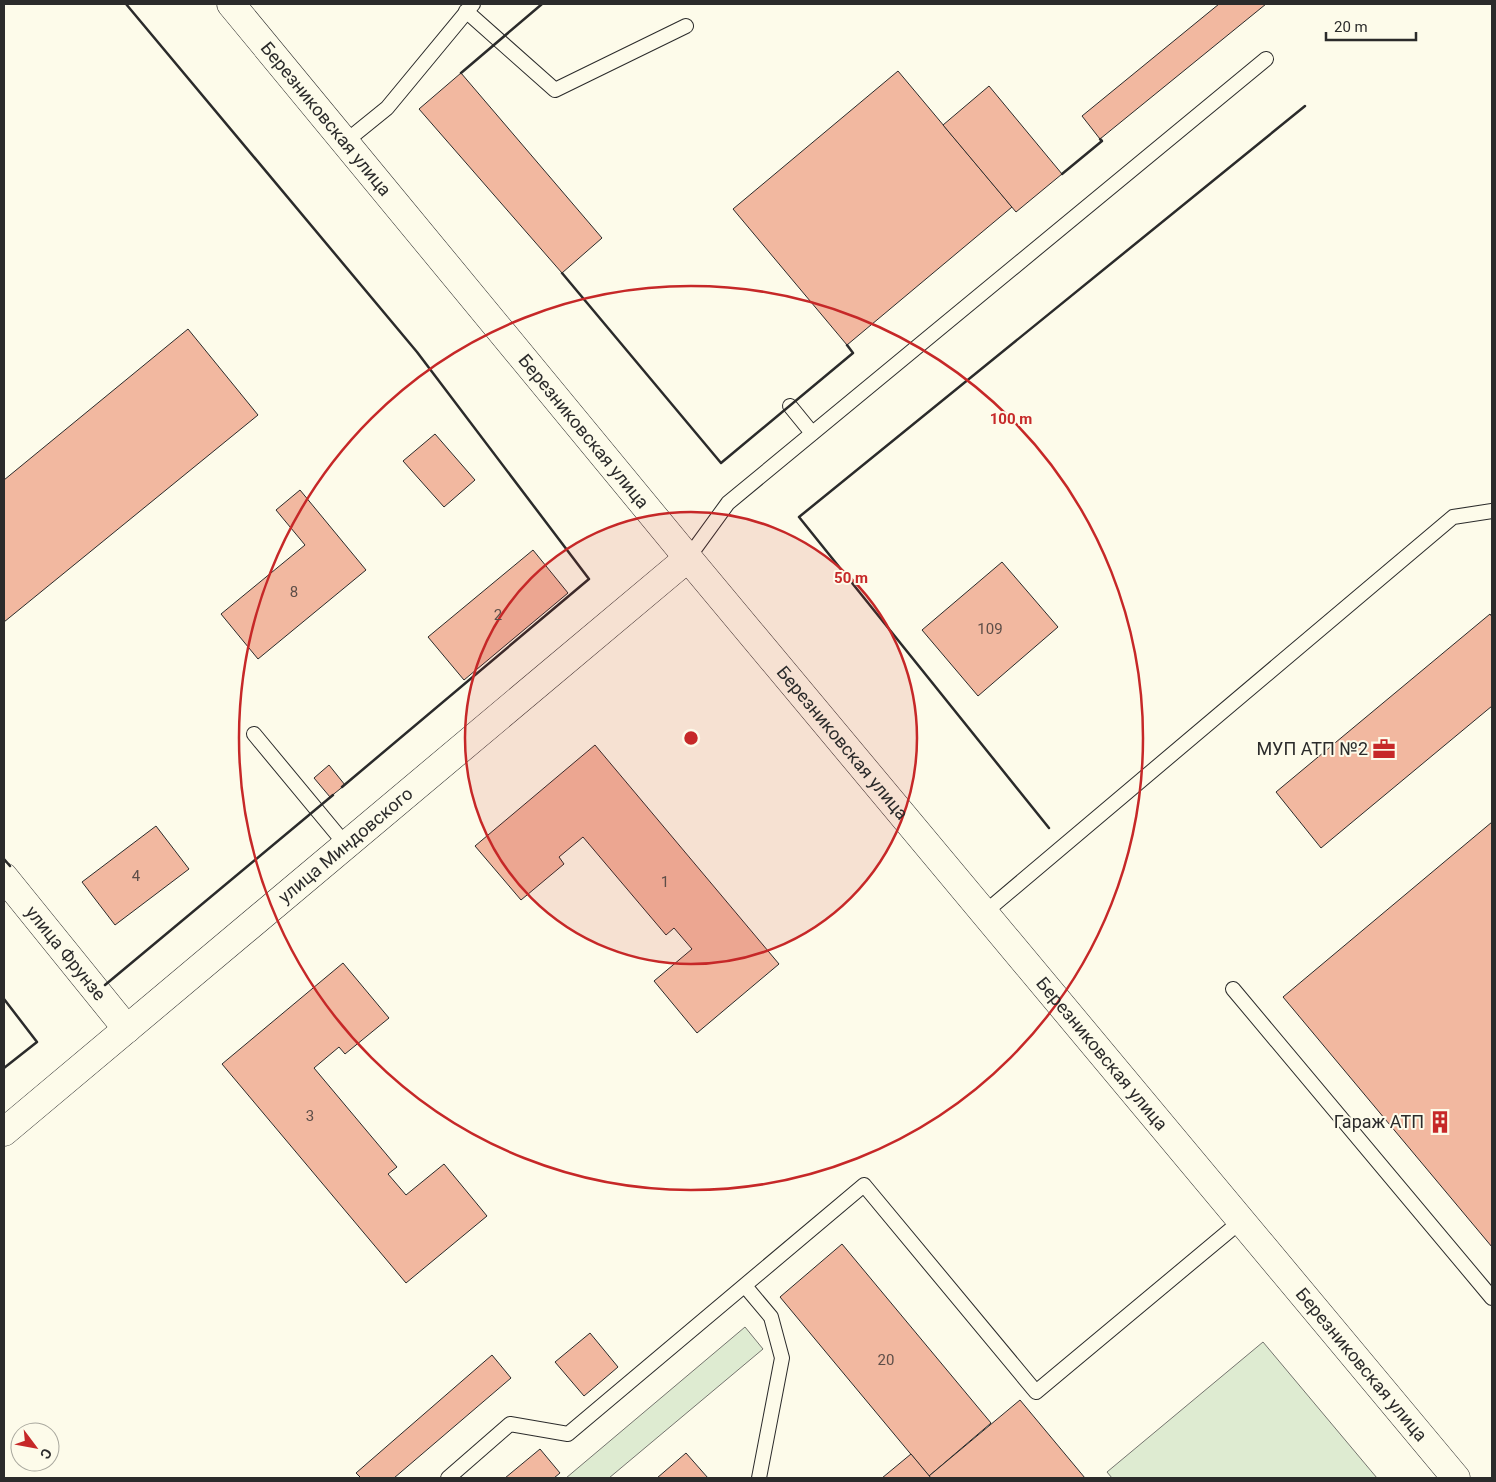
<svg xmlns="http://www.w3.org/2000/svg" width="1496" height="1482" viewBox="0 0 1496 1482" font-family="Roboto,sans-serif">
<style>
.green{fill:#deebd1;stroke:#74746e}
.building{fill:#f2b8a0;stroke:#2b2b2b}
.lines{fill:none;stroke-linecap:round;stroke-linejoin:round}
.service-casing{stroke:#2b2b2b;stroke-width:16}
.minor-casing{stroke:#2b2b2b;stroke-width:29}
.tertiary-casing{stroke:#2b2b2b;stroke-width:29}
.service{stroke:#fdfbea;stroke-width:14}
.minor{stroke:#fdfbea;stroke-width:28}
.tertiary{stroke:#fdfbea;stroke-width:28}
.wall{stroke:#2b2b2b;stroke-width:2.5}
.ring{fill:none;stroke:#c62828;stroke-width:2.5}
.labels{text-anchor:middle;stroke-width:4;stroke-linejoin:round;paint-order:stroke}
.number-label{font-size:15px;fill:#5d4e48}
.street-label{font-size:18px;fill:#2b2b2b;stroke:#fdfbea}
.poi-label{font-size:18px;fill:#2b2b2b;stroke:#fdfbea;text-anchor:end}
.centre{fill:#c62828;stroke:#fdfbea;stroke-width:2.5}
.ring-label{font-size:15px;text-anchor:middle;font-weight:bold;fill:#c62828;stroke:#fdfbea;stroke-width:4;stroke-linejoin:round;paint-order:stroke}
</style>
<rect width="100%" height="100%" fill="#fdfbea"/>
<g class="green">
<path d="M745,1327L763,1349L609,1478H566Z"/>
<path d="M1263,1342L1377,1478H1112L1107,1472Z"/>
</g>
<g class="building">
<path d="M1219,4H1266L1100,139L1082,116Z"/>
<path d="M898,71L1012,207L847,345L733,209Z"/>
<path d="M461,73L602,238L562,273L419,109Z"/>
<path d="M989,86L1062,174L1016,212L943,125Z"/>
<path d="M188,329L258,415L4,622V480Z"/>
<path d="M435,434L475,480L444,507L403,461Z"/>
<path d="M300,490L366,570L258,659L221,614L305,545L276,510Z"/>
<path d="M533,550L568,593L464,680L428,637Z"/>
<path d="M1002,562L1058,627L978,696L922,630Z"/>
<path d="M1490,614L1492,617V706L1321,848L1276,792Z"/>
<path d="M595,745L779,964L697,1033L654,981L692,949L674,928L666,935L583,837L559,857L564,864L521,900L475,846Z"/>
<path d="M329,765L345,785L330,797L314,778Z"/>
<path d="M1492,822V1247L1283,997Z"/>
<path d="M156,826L189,869L115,925L82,882Z"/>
<path d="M343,963L389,1018L345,1054L339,1047L314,1068L397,1167L388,1174L406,1195L444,1164L487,1216L406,1283L222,1064Z"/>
<path d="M842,1244L991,1423L929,1476L780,1297Z"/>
<path d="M590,1333L618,1367L584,1396L555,1362Z"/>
<path d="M492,1355L511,1378L394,1478H361L356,1473Z"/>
<path d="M1020,1400L1085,1478H931L929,1476Z"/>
<path d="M540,1449L560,1473L554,1478H505Z"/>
<path d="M686,1453L708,1478H657Z"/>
<path d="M911,1454L931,1478H882Z"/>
</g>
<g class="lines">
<defs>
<g id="service">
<path d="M466,11L555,90L686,26"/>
<path d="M345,142L387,108L473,4"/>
<path d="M790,406L812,433"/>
<path d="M688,558L728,503L1266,59"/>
<path d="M254,734L346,845"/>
<path d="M984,913L1453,517L1492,511"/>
<path d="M1233,989L1492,1298"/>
<path d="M745,1286L771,1317L782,1358L759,1478"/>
<path d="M448,1478L510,1424L568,1434L864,1185L1036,1392L1241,1221"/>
</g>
<g id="minor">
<path id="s1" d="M4,877L127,1029"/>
<path id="s2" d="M4,1132L688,558"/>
</g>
<g id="tertiary">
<path id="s3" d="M231,4L688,558L1456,1478"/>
</g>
</defs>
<use href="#service" class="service-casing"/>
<use href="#minor" class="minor-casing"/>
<use href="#tertiary" class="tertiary-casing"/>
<use href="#service" class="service"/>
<use href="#minor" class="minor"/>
<use href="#tertiary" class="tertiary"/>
<g class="wall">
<path d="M126,4L417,352L589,579L342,787"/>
<path d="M461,73L542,4"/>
<path d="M1062,174L1102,141L1100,139"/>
<path d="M562,273L721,463L853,353L847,345"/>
<path d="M1049,828L799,517L1305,106"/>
<path d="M4,859L10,866"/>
<path d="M105,985L333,795"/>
<path d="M4,999L37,1042L4,1068"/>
</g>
</g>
<circle cx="691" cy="738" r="226" fill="#c62828" fill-opacity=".12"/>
<g class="ring">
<circle cx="691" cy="738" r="226"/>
<circle cx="691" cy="738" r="452"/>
</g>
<defs>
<symbol id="office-bare" viewBox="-9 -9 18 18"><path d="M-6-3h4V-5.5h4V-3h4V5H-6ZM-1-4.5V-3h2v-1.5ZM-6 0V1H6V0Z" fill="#c62828" stroke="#fdfbea" stroke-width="2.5" paint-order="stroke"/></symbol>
<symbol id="building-bare" viewBox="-9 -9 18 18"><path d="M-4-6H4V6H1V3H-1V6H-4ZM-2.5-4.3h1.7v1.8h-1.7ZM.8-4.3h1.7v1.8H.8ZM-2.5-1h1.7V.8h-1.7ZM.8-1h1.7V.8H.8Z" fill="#c62828" stroke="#fdfbea" stroke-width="2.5" paint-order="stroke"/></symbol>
</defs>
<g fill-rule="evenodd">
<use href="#office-bare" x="1368" y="733" width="32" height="32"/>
<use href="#building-bare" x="1424" y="1106" width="32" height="32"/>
</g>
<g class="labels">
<g class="number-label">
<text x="294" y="597">8</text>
<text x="498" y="620">2</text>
<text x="990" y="634">109</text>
<text x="136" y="881">4</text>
<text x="665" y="887">1</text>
<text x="310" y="1121">3</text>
<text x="886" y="1365">20</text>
</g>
<g class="street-label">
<text dy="6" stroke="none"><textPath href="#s3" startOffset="149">Березниковская улица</textPath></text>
<text dy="6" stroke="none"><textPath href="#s3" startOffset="554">Березниковская улица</textPath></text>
<text dy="6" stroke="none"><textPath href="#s3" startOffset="959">Березниковская улица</textPath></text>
<text dy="6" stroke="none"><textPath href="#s2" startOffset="446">улица Миндовского</textPath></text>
<text dy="6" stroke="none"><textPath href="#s1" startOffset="98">улица Фрунзе</textPath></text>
<text dy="6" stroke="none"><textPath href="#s3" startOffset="1364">Березниковская улица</textPath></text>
<text dy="6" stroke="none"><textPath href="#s3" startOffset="1769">Березниковская улица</textPath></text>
</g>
<g class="poi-label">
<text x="1368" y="755">МУП АТП №2</text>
<text x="1424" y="1128">Гараж АТП</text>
</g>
</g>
<circle cx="691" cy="738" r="8" class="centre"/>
<g class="ring-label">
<text x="1011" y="424">100 m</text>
<text x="851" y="583">50 m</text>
</g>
<rect width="1496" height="1482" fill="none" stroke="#2b2b2b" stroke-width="10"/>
<g transform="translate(35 1447) rotate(122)"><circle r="24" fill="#fdfbea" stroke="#a9a89e"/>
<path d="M0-4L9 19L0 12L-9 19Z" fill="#c62828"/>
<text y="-8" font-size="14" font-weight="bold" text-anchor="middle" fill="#2b2b2b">С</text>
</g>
<path d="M1326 32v8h90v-8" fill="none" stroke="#2b2b2b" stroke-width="2.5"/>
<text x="1334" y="32" font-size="15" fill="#2b2b2b" stroke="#fdfbea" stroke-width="4" paint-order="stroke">20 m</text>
</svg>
